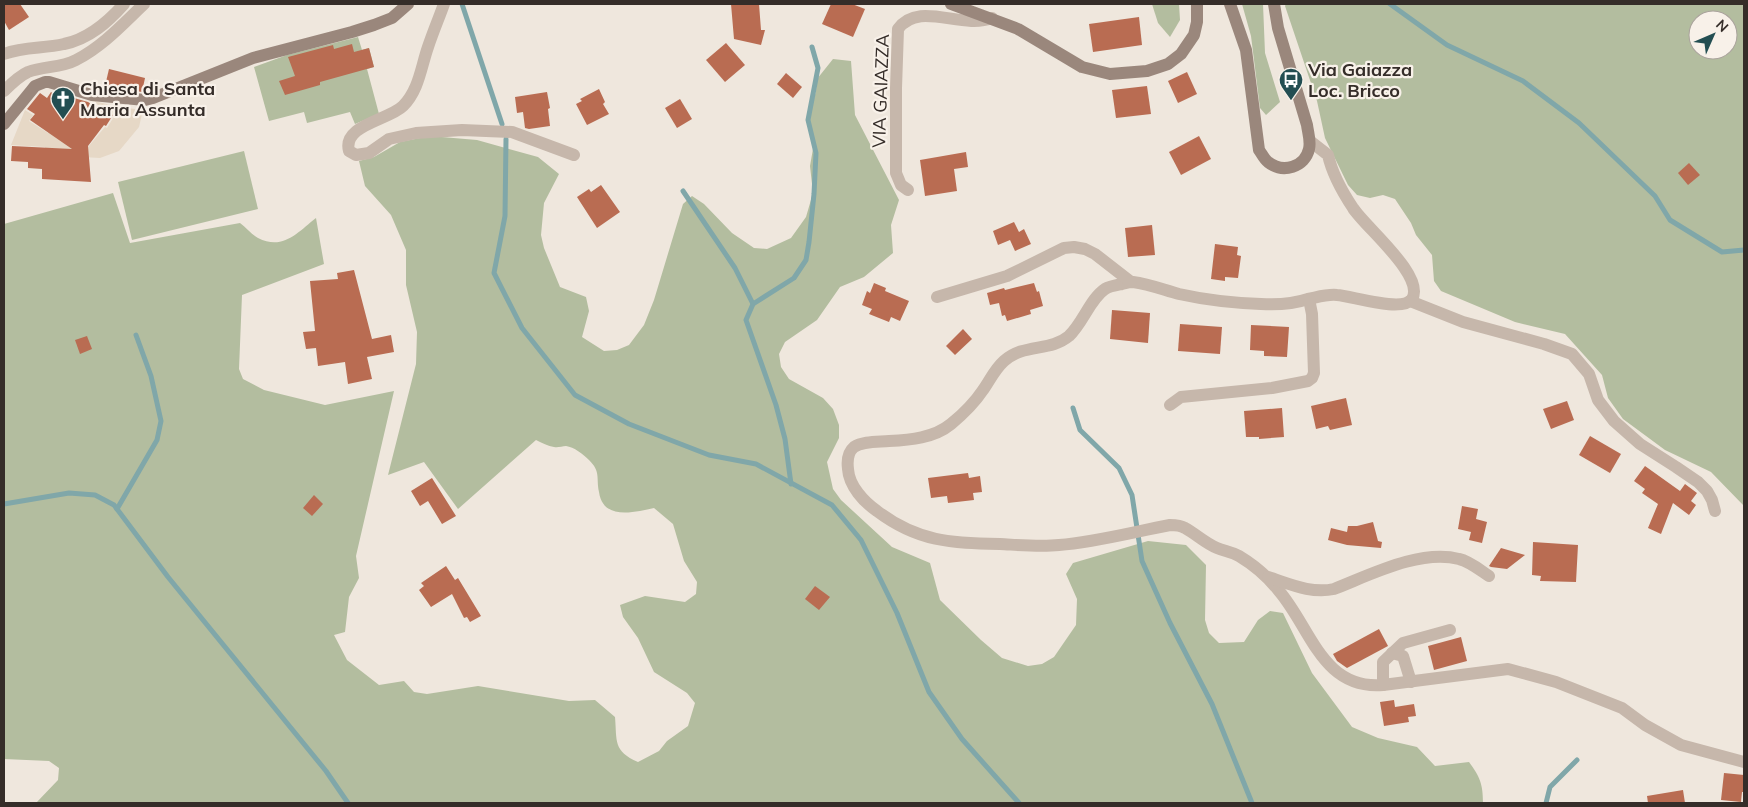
<svg xmlns="http://www.w3.org/2000/svg" width="1748" height="807" viewBox="0 0 1748 807" font-family="Mulish,sans-serif">
<style>
.green{fill:#b3bd9f;fill-rule:evenodd}
.plaza{fill:#e6d8c6}
.lines{fill:none;stroke-linecap:round;stroke-linejoin:round}
.stream{stroke:#80a7a9;stroke-width:5}
.building{fill:#b96c52}
.minor{stroke:#c6b7ab;stroke-width:12}
.secondary{stroke:#9a877c;stroke-width:12}
.labels{text-anchor:middle;stroke-width:4.5;stroke-linejoin:round;paint-order:stroke}
.poi-label{font-size:18px;font-weight:bold;fill:#352d29;stroke:#f8f1e9;text-anchor:start}
.street-label{font-size:18px;fill:#352d29;stroke:#f8f1e9}
</style>
<rect width="100%" height="100%" fill="#efe7dd"/>
<g class="green">
<path d="M1152,4H1179L1180,20L1170,37L1158,23Z"/>
<path d="M1242,4H1263L1265,53L1280,102L1266,115L1260,108L1251,36Z"/>
<path d="M1286,4H1744V506L1711,472L1665,450L1623,419L1608,398L1602,375L1565,334L1515,322L1441,291L1434,281L1432,255L1416,235L1411,223L1395,199L1383,195L1370,198L1357,195L1348,185L1325,138L1317,101L1285,6ZM1698,20H1728V50H1698Z"/>
<path d="M358,37L362,50L369,48L374,67L367,69L379,114L355,124L350,112L307,123L304,112L269,121L254,67L287,55Z"/>
<path d="M833,59L851,61L855,115L899,200L891,225L893,253L864,277L840,287L817,320L785,342L779,354L781,367L789,379L823,398L833,409L839,425V438L827,462L833,489L841,500L892,547L930,563L940,600L981,640L1002,658L1028,666L1042,664L1054,657L1076,625L1077,599L1066,574L1073,563L1148,541L1186,545L1206,565L1205,620L1209,633L1219,643L1244,642L1258,620L1270,611L1283,613L1312,673L1352,727L1378,738L1417,747L1435,766L1469,762C1480,777 1483,784 1483,803H36L58,780L59,768L49,761L4,759V224L113,193L130,243L240,223C246,227 252,235 258,238C283,251 298,232 316,218L324,264L242,295L239,369L243,379L264,390L325,405L394,391L356,556L359,578L349,597L345,632L334,635L347,660L379,685L404,681L414,692L427,694L478,686L569,701L595,700L615,717C617,741 613,751 638,762L659,751L667,741L688,726L695,703L687,693L654,672L638,638L623,617L620,605L645,596L685,602L696,594L697,582L684,561L673,524L654,508C635,512 603,521 599,492C596,477 601,472 589,460C583,454 574,447 566,446C562,446 558,448 554,447C548,446 542,443 536,440L458,509L424,462L388,475L416,364L417,332L406,285V250L391,215L365,186L359,161L374,157L400,142L430,136L477,140L538,157L559,174L544,203L541,235L544,248L560,287L586,297L589,311L582,337L604,351L617,350L629,345L644,325L654,300L683,204L692,196L704,204L732,233L754,248L767,249L791,238L806,217L813,193L810,166L814,143L809,117L816,91L817,79Z"/>
<path d="M244,151L258,209L132,240L118,182Z"/>
</g>
<path class="plaza" d="M90,100L119,107L143,110L139,127L119,151L100,158L46,155L45,147L11,145L25,110L33,115L29,121L48,133L50,130L88,147L105,127L107,128L115,115Z"/>
<g class="lines">
<g class="stream">
<path d="M462,4L502,124"/>
<path d="M1390,4L1447,45L1523,81L1579,123L1655,196L1670,220L1722,252L1744,250"/>
<path d="M506,139L505,216L494,273L522,328L575,395L629,424L709,455L756,464L832,505L861,540L897,613L929,692L962,739L1019,803"/>
<path d="M683,191L735,268L753,304"/>
<path d="M1073,408L1080,430L1119,468L1132,495L1142,561L1170,623L1212,704L1252,803"/>
<path d="M791,484L785,439L776,405L746,320L753,304L794,278L806,260L809,242L814,194L816,153L808,120L818,68L812,47"/>
<path d="M4,504L69,493L95,495L114,505L168,577L326,771L348,803"/>
<path d="M117,509L157,440L161,421L151,376L136,335"/>
<path d="M1546,803L1550,787L1577,760"/>
</g>
</g>
<g class="building">
<path d="M4,4H20L29,17L9,30L4,21Z"/>
<path d="M731,4H759L761,30H765L761,45L734,39Z"/>
<path d="M831,4H852L865,9L853,37L822,24Z"/>
<path d="M1139,17L1142,45L1093,52L1089,24Z"/>
<path d="M726,43L745,65L725,82L706,60Z"/>
<path d="M352,44L354,52L369,48L374,67L320,82V85L285,95L279,81L295,76L288,57L333,45L334,49Z"/>
<path d="M109,69L145,78L142,92L105,86Z"/>
<path d="M1187,72L1197,94L1178,103L1168,81Z"/>
<path d="M786,73L802,87L793,98L777,84Z"/>
<path d="M1147,86L1151,114L1116,118L1112,90Z"/>
<path d="M599,89L605,102L603,104L609,114L587,125L576,104L582,101L580,99Z"/>
<path d="M51,92L67,104L69,100L71,102L74,98L88,102L99,109L100,107L113,115L106,126L104,125L88,146L91,182L42,179V169L28,168V162L11,161L12,146L72,149L30,120L35,114L27,109L40,93L47,98Z"/>
<path d="M547,92L550,108L548,109L550,126L529,129L525,128L523,112L517,113L515,97Z"/>
<path d="M680,99L692,119L677,128L665,108Z"/>
<path d="M1199,136L1211,159L1181,175L1169,152Z"/>
<path d="M966,152L968,167L954,169L957,191L925,196L920,160Z"/>
<path d="M1689,163L1700,175L1688,185L1678,173Z"/>
<path d="M601,185L620,212L597,228L577,197L589,189L591,192Z"/>
<path d="M1014,222L1019,232L1024,229L1031,244L1015,251L1010,240L998,245L993,231Z"/>
<path d="M1152,225L1155,255L1128,257L1125,228Z"/>
<path d="M1215,244L1238,247L1237,255L1241,256L1238,278L1225,277V281L1211,279Z"/>
<path d="M354,270L372,339L391,335L394,352L367,357L372,379L348,384L345,362L318,366L316,348L306,349L303,332L315,331L310,281L338,279L337,273Z"/>
<path d="M874,283L886,288L885,291L909,301L900,321L891,317L889,322L869,314L872,309L862,305L867,291L870,293Z"/>
<path d="M1034,283L1037,292L1039,291L1043,306L1030,310L1031,314L1007,321L1005,315L1002,316L999,303L990,305L987,293L1004,288L1005,290Z"/>
<path d="M1112,310L1150,313L1148,343L1110,339Z"/>
<path d="M1180,324L1222,327L1220,354L1178,351Z"/>
<path d="M1251,325L1289,327L1287,357L1264,356V351L1250,350Z"/>
<path d="M963,329L972,339L955,355L946,346Z"/>
<path d="M87,336L92,349L80,354L75,340Z"/>
<path d="M1346,398L1352,425L1330,430L1328,426L1316,429L1311,406Z"/>
<path d="M1567,401L1574,420L1551,429L1543,409Z"/>
<path d="M1282,408L1284,437L1259,439V437H1246L1244,411Z"/>
<path d="M1590,436L1621,454L1610,473L1579,455Z"/>
<path d="M1645,466L1680,491L1685,484L1697,493L1691,501L1696,505L1689,515L1673,503L1661,534L1648,528L1658,504L1642,493L1645,489L1634,481Z"/>
<path d="M968,473L969,478L980,476L982,492L973,493L974,500L948,503L947,496L931,498L928,478Z"/>
<path d="M432,478L456,516L442,524L428,501L420,506L411,491Z"/>
<path d="M314,495L323,504L312,516L303,508Z"/>
<path d="M1462,506L1478,509L1476,519L1487,522L1482,543L1469,540L1471,532L1458,529Z"/>
<path d="M1373,522L1378,541L1382,542L1381,548L1347,545L1328,540L1331,528L1347,532L1348,526H1357Z"/>
<path d="M1533,542L1578,545L1576,582L1540,581L1541,576L1532,575Z"/>
<path d="M1501,548L1525,555L1507,569L1491,567L1489,566Z"/>
<path d="M446,566L455,580L458,578L481,616L470,622L467,617L464,618L452,594L431,607L419,590L424,586L421,583Z"/>
<path d="M815,586L830,597L819,610L805,599Z"/>
<path d="M1379,629L1388,646L1347,668L1337,661L1333,654Z"/>
<path d="M1461,637L1467,661L1434,670L1428,646Z"/>
<path d="M1394,700L1395,707L1414,704L1416,716L1408,717L1409,722L1384,726L1380,702Z"/>
<path d="M1724,773L1744,775V792H1742L1741,802L1721,800Z"/>
<path d="M1683,790L1685,803H1648L1647,796Z"/>
</g>
<g class="lines">
<g class="minor">
<path d="M444,4C439,18 433,32 428,47C421,67 419,90 403,106C389,120 342,125 349,151L356,155L369,153L389,139L416,133L462,130L512,132L574,155"/>
<path d="M4,54C25,46 43,49 64,44C89,39 108,22 124,4"/>
<path d="M4,91C11,84 19,76 28,72C44,66 61,68 76,60C102,47 123,24 144,4"/>
<path d="M1310,141L1328,155C1332,173 1343,193 1353,208C1364,226 1426,276 1412,299C1402,313 1352,296 1337,295C1327,294 1318,297 1308,299C1293,304 1278,305 1261,304C1234,303 1206,300 1179,294C1164,290 1149,284 1133,282C1129,282 1126,283 1122,284C1117,285 1110,286 1105,289C1090,299 1083,323 1069,336C1050,352 1024,343 1004,361C995,369 990,380 983,390C975,402 962,415 951,424C934,438 910,440 889,441C878,442 863,441 854,447C848,452 847,461 848,469C849,486 864,502 877,511C918,542 951,543 1000,544C1019,545 1040,547 1059,545C1096,542 1133,532 1170,525C1174,525 1180,525 1185,528C1196,534 1205,543 1217,548C1224,551 1232,552 1239,556C1254,565 1268,577 1279,591C1311,628 1322,690 1383,685L1508,669L1556,682L1622,708L1645,725L1681,745L1744,762"/>
<path d="M908,190L901,185L896,173V88L898,29C919,0 961,30 992,18"/>
<path d="M937,297L1007,276L1064,248L1074,247L1085,249L1095,254L1131,282"/>
<path d="M1410,301L1463,322L1544,344L1572,354L1589,374L1598,400L1614,421L1640,444L1676,467L1698,482L1707,491L1712,500L1715,511"/>
<path d="M1170,405L1181,397L1272,388L1308,381L1312,378L1314,373L1312,314L1309,299"/>
<path d="M1268,577C1290,584 1311,594 1334,589C1370,575 1420,549 1459,559C1469,561 1480,570 1489,576"/>
<path d="M1392,653L1403,656L1411,682"/>
<path d="M1383,685V662L1403,643L1450,630"/>
</g>
<g class="secondary">
<path d="M951,4L1018,29L1082,67L1110,74L1147,71L1168,64L1181,54L1194,35L1197,22V4"/>
<path d="M1230,4L1246,50L1259,150C1262,154 1264,159 1268,162C1283,174 1305,167 1309,149C1311,141 1308,133 1307,125L1278,28L1274,4"/>
<path d="M4,124L31,91L35,86L45,82H49L92,95L145,100L153,98L253,58L352,32L374,25L392,18L408,4"/>
</g>
</g>
<defs>
<symbol id="bus-pin" viewBox="-11 -11 22 30"><path d="M0 17L-7.5 6A9.5 9.5 0 1 1 7.5 6Z" fill="#234e52" stroke="#f8f1e9"/><path d="M-5-6H5V4H4V6H2V4H-2V6H-4V4H-5ZM-3.5-4V0h7V-4ZM-3.5 1.2v1.5H-2V1.2ZM2 1.2v1.5H3.5V1.2Z" fill="#fff"/></symbol>
<symbol id="church-pin" viewBox="-11 -11 22 30"><path d="M0 17L-7.5 6A9.5 9.5 0 1 1 7.5 6Z" fill="#234e52" stroke="#f8f1e9"/><path d="M-1.2-6h2.4v3.5h3.3v2.4h-3.3V6h-2.4V-.1h-3.3v-2.4h3.3Z" fill="#fff"/></symbol>
</defs>
<g fill-rule="evenodd">
<use href="#bus-pin" x="1277" y="66" width="28" height="38"/>
<use href="#church-pin" x="49" y="85" width="28" height="38"/>
</g>
<g class="labels">
<g class="poi-label">
<text x="1308" y="76">Via Gaiazza<tspan x="1308" dy="21">Loc. Bricco</tspan></text>
<text x="80" y="95">Chiesa di Santa<tspan x="80" dy="21">Maria Assunta</tspan></text>
</g>
<g class="street-label">
<text transform="translate(881 91) rotate(-88)" y="6">VIA GAIAZZA</text>
</g>
</g>
<rect width="1748" height="807" fill="none" stroke="#352d29" stroke-width="10"/>
<g transform="translate(1713 35) rotate(45)"><circle r="24" fill="#f8f1e9" stroke="#aaa39c"/>
<path d="M0-4L9 19L0 12L-9 19Z" fill="#234e52"/>
<text y="-8" font-size="14" font-weight="bold" text-anchor="middle" fill="#352d29">N</text>
</g>
</svg>
